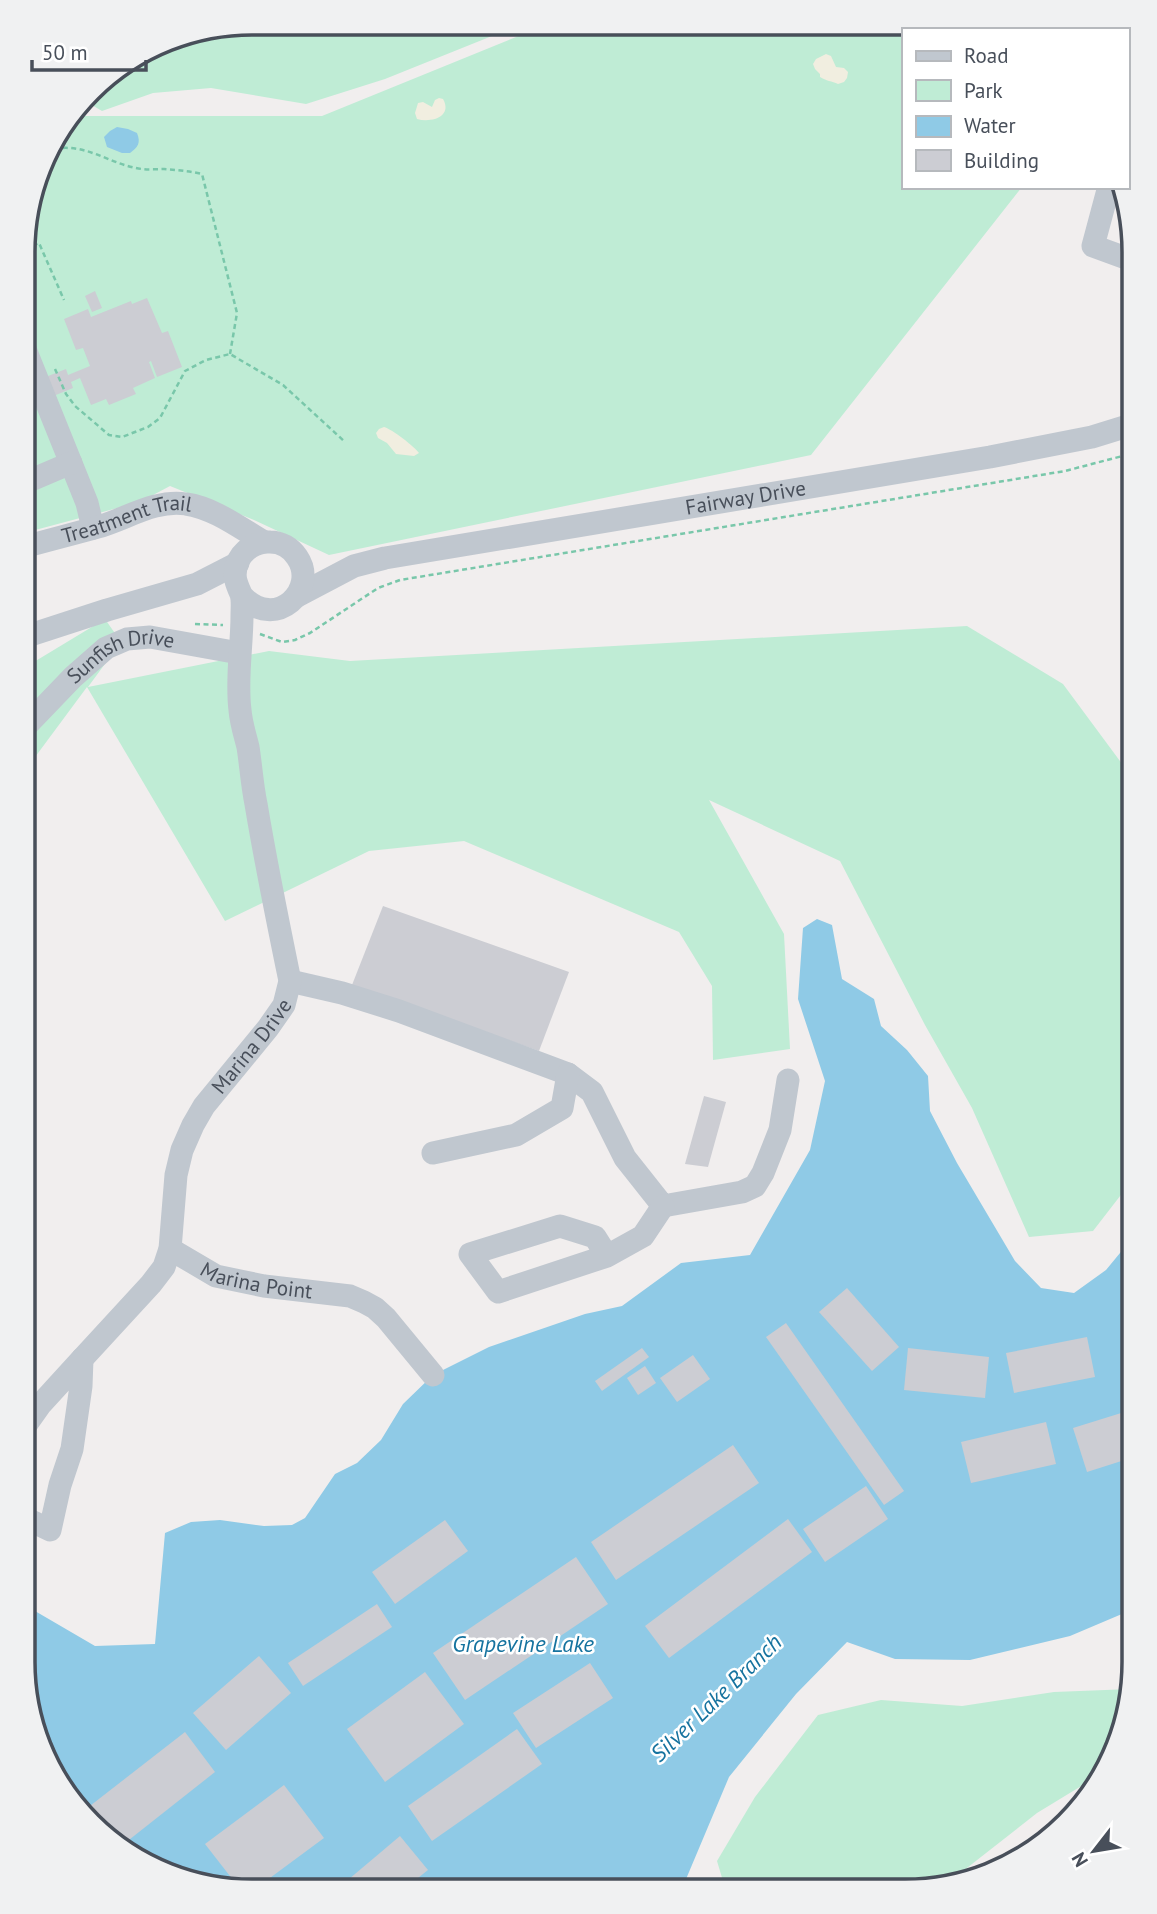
<svg xmlns="http://www.w3.org/2000/svg" width="1157" height="1914" viewBox="0 0 1157 1914" font-family="'PT Sans',sans-serif">
<style>
.green{fill:#bfecd5}
.sand{fill:#f1eee0}
.water{fill:#8fcae6}
.building{fill:#cccdd3}
.lines{fill:none;stroke-linecap:round;stroke-linejoin:round}
.path{stroke:#79c7aa;stroke-width:2.5;stroke-dasharray:5 3.5;stroke-linecap:butt}
.minor{stroke:#c0c7cf;stroke-width:23}
.labels{text-anchor:middle;stroke-width:5;stroke-linejoin:round;paint-order:stroke}
.street-label{font-size:21px;fill:#484f5a;stroke:#fff}
.water-label{font-size:23px;font-style:italic;fill:#16739f;stroke:#fff}
.rim{fill:none;stroke:#484f5a;stroke-width:3.5}
</style>
<rect width="100%" height="100%" fill="#f1eeee"/>
<g class="green">
<path d="M252,23L522,24L385,79L306,104L211,88L153,93L102,111L85,101L101,80L165,40Z"/>
<path d="M548,24L935,25L947,30H903V187H1022L811,455L329,555L254,520L170,486L140,502L24,533L25,223L47,150L73,116H322Z"/>
<path d="M105,619L121,642L88,687L269,651L350,661L967,626L1063,684L1134,780V1178L1093,1231L1029,1237L972,1108L925,1025L840,861L709,800L784,934L790,1049L713,1060L712,986L679,932L464,841L369,851L225,921L87,687L24,772V668Z"/>
<path d="M1131,1689L1122,1736L1101,1774L1037,1813L949,1882L905,1891H726L717,1861L755,1797L818,1715L881,1700L962,1706L1054,1692Z"/>
</g>
<g class="sand">
<path d="M826,54L831,56L836,67L844,68L848,72L847,78L844,82L838,84C832,81 826,81 820,77V74L815,69L813,64L816,59Z"/>
<path d="M439,98L443,99C453,117 431,123 417,119L415,113L418,103L423,102L432,107L435,100Z"/>
<path d="M384,427C392,429 415,447 419,453L414,456L396,454L387,443L378,438L376,433L379,429Z"/>
</g>
<g class="water">
<path d="M117,127L128,129L137,133C141,143 138,147 130,153H122L107,147L104,137L110,131Z"/>
<path d="M817,919L832,925L842,979L874,999L881,1026L907,1050L928,1076L930,1111L957,1163L1015,1261L1041,1288L1074,1293L1106,1270L1134,1236V1611H1129L1070,1636L970,1660L895,1659L847,1642L796,1694L729,1777L681,1891L223,1889L113,1844L40,1749L23,1662V1604L95,1646L155,1644L165,1533L191,1522L220,1520L264,1526L292,1525L305,1518L335,1474L357,1463L381,1440L403,1404L433,1375L489,1347L585,1314L622,1306L681,1263L750,1255L810,1150L825,1081L798,999L803,928Z"/>
</g>
<g class="building">
<path d="M95,291L102,308L92,312L85,296Z"/>
<path d="M147,298L162,333L168,331L182,367L157,377L151,361L149,362L155,378L133,388L136,394L109,405L106,399L91,405L80,378L71,382L73,388L51,397L43,378L66,369L68,375L90,366L83,348L76,350L64,319L88,309L91,317L131,301L132,304Z"/>
<path d="M383,906L569,972L539,1051L352,985Z"/>
<path d="M704,1096L726,1102L708,1167L685,1164Z"/>
<path d="M847,1288L899,1347L872,1371L819,1312Z"/>
<path d="M786,1323L904,1491L884,1505L766,1337Z"/>
<path d="M1087,1337L1095,1377L1014,1393L1006,1353Z"/>
<path d="M642,1348L649,1357L602,1391L595,1381Z"/>
<path d="M908,1348L989,1357L985,1398L904,1390Z"/>
<path d="M693,1355L710,1379L677,1402L660,1378Z"/>
<path d="M645,1366L656,1383L638,1395L627,1378Z"/>
<path d="M1134,1409V1457L1087,1472L1073,1428Z"/>
<path d="M1046,1422L1056,1464L971,1483L961,1442Z"/>
<path d="M733,1445L759,1483L616,1580L591,1542Z"/>
<path d="M866,1486L888,1519L825,1562L803,1529Z"/>
<path d="M788,1519L812,1552L669,1658L645,1626Z"/>
<path d="M445,1520L468,1551L395,1604L372,1572Z"/>
<path d="M576,1557L608,1604L465,1700L433,1653Z"/>
<path d="M377,1604L392,1627L303,1686L288,1663Z"/>
<path d="M259,1656L291,1693L226,1750L193,1713Z"/>
<path d="M590,1663L613,1698L536,1748L513,1713Z"/>
<path d="M425,1672L464,1724L385,1782L347,1729Z"/>
<path d="M517,1729L542,1764L432,1841L408,1806Z"/>
<path d="M185,1732L215,1772L120,1847L113,1844L86,1809Z"/>
<path d="M284,1785L324,1838L255,1889H240L205,1844Z"/>
<path d="M400,1836L428,1870L403,1890H336Z"/>
</g>
<g class="lines">
<g class="path">
<path d="M46,151C84,139 108,165 142,169C149,170 157,169 164,169C177,170 189,171 202,174L237,313L230,354"/>
<path d="M25,249L39,243L64,300"/>
<path d="M55,369L66,394L75,406L109,435L122,437L148,427L160,418L185,371L206,360L230,354L283,385L344,441"/>
<path d="M195,624L223,625"/>
<path d="M260,634L282,642L295,640L310,633L378,588L400,580L1065,471L1134,453"/>
</g>
<g class="minor">
<path d="M1108,190L1093,246L1134,261"/>
<path d="M25,349L87,503L93,528"/>
<path d="M24,483L71,463"/>
<path id="s1" d="M24,547C49,540 73,534 98,527C126,519 156,499 186,504C214,508 240,528 264,542"/>
<path id="s2" d="M297,596L354,566L385,558L990,457L1092,437L1134,424"/>
<path d="M24,637L107,610L197,584L238,563"/>
<path id="s3" d="M24,728L73,677L106,648L127,639L150,637L239,653"/>
<path d="M290,981L342,993L399,1011L568,1074L592,1092L625,1158L663,1206L742,1192L755,1186L763,1173L780,1130L788,1080"/>
<path d="M433,1153L516,1135L562,1108L568,1074"/>
<path id="s4" d="M170,1249L216,1276L264,1286L350,1296L364,1302L375,1308L386,1318L433,1375"/>
<path d="M607,1256L595,1237L560,1226L470,1254L498,1292L607,1256L643,1236L663,1206"/>
<path id="s5" d="M82,1359L151,1284L164,1267L170,1249L176,1175L182,1150L193,1125L204,1106L268,1028L284,1005L290,981C278,923 266,864 256,804C252,785 251,766 248,747C245,735 241,723 240,710C236,679 242,647 242,615C242,609 243,600 241,594C236,583 233,576 237,564C242,550 256,541 270,542C281,542 291,548 297,557C319,589 276,632 242,596"/>
<path d="M23,1517L50,1530L60,1485L72,1449L81,1386L82,1359L40,1405L23,1429"/>
</g>
</g>
<g class="labels">
<g class="street-label">
<text dy="7" stroke="none"><textPath href="#s2" startOffset="462">Fairway Drive</textPath></text>
<text dy="7" stroke="none"><textPath href="#s1" startOffset="107">Treatment Trail</textPath></text>
<text dy="7" stroke="none"><textPath href="#s3" startOffset="126">Sunfish Drive</textPath></text>
<text dy="7" stroke="none"><textPath href="#s5" startOffset="368">Marina Drive</textPath></text>
<text dy="7" stroke="none"><textPath href="#s4" startOffset="94">Marina Point</textPath></text>
</g>
<g class="water-label">
<text x="523" y="1652">Grapevine Lake</text>
<text transform="translate(716 1698) rotate(-44)" y="8">Silver Lake Branch</text>
</g>
</g>
<path d="M0 0H1157V1914H0ZM252 35H905A217 217 0 0 1 1122 252V1662A217 217 0 0 1 905 1879H252A217 217 0 0 1 35 1662V252A217 217 0 0 1 252 35Z" fill="#f0f1f2" fill-rule="evenodd"/>
<path class="rim" d="M252 35H905A217 217 0 0 1 1122 252V1662A217 217 0 0 1 905 1879H252A217 217 0 0 1 35 1662V252A217 217 0 0 1 252 35Z"/>
<rect x="902" y="28" width="228" height="161" fill="#ffffff" stroke="#b6b9bd" stroke-width="2"/>
<rect x="916" y="51" width="35" height="10" fill="#c0c7cf" stroke="#b6b9bd" stroke-width="2"/>
<text x="964" y="63" font-size="21" fill="#484f5a">Road</text>
<rect x="916" y="80" width="35" height="21" fill="#bfecd5" stroke="#b6b9bd" stroke-width="2"/>
<text x="964" y="98" font-size="21" fill="#484f5a">Park</text>
<rect x="916" y="116" width="35" height="21" fill="#8fcae6" stroke="#b6b9bd" stroke-width="2"/>
<text x="964" y="133" font-size="21" fill="#484f5a">Water</text>
<rect x="916" y="150" width="35" height="21" fill="#cccdd3" stroke="#b6b9bd" stroke-width="2"/>
<text x="964" y="168" font-size="21" fill="#484f5a">Building</text>
<g transform="translate(1094 1851) rotate(239)" stroke="#ffffff" stroke-width="5" paint-order="stroke">
<path d="M0-5L12 26L0 18L-12 26Z" fill="#484f5a"/>
<text y="-10" font-size="19" font-weight="bold" text-anchor="middle" fill="#484f5a">N</text>
</g>
<path d="M32 60v10h114v-10" fill="none" stroke="#484f5a" stroke-width="3.5"/>
<text x="42" y="60" font-size="21" fill="#484f5a" stroke="#ffffff" stroke-width="5" paint-order="stroke">50 m</text>
</svg>
